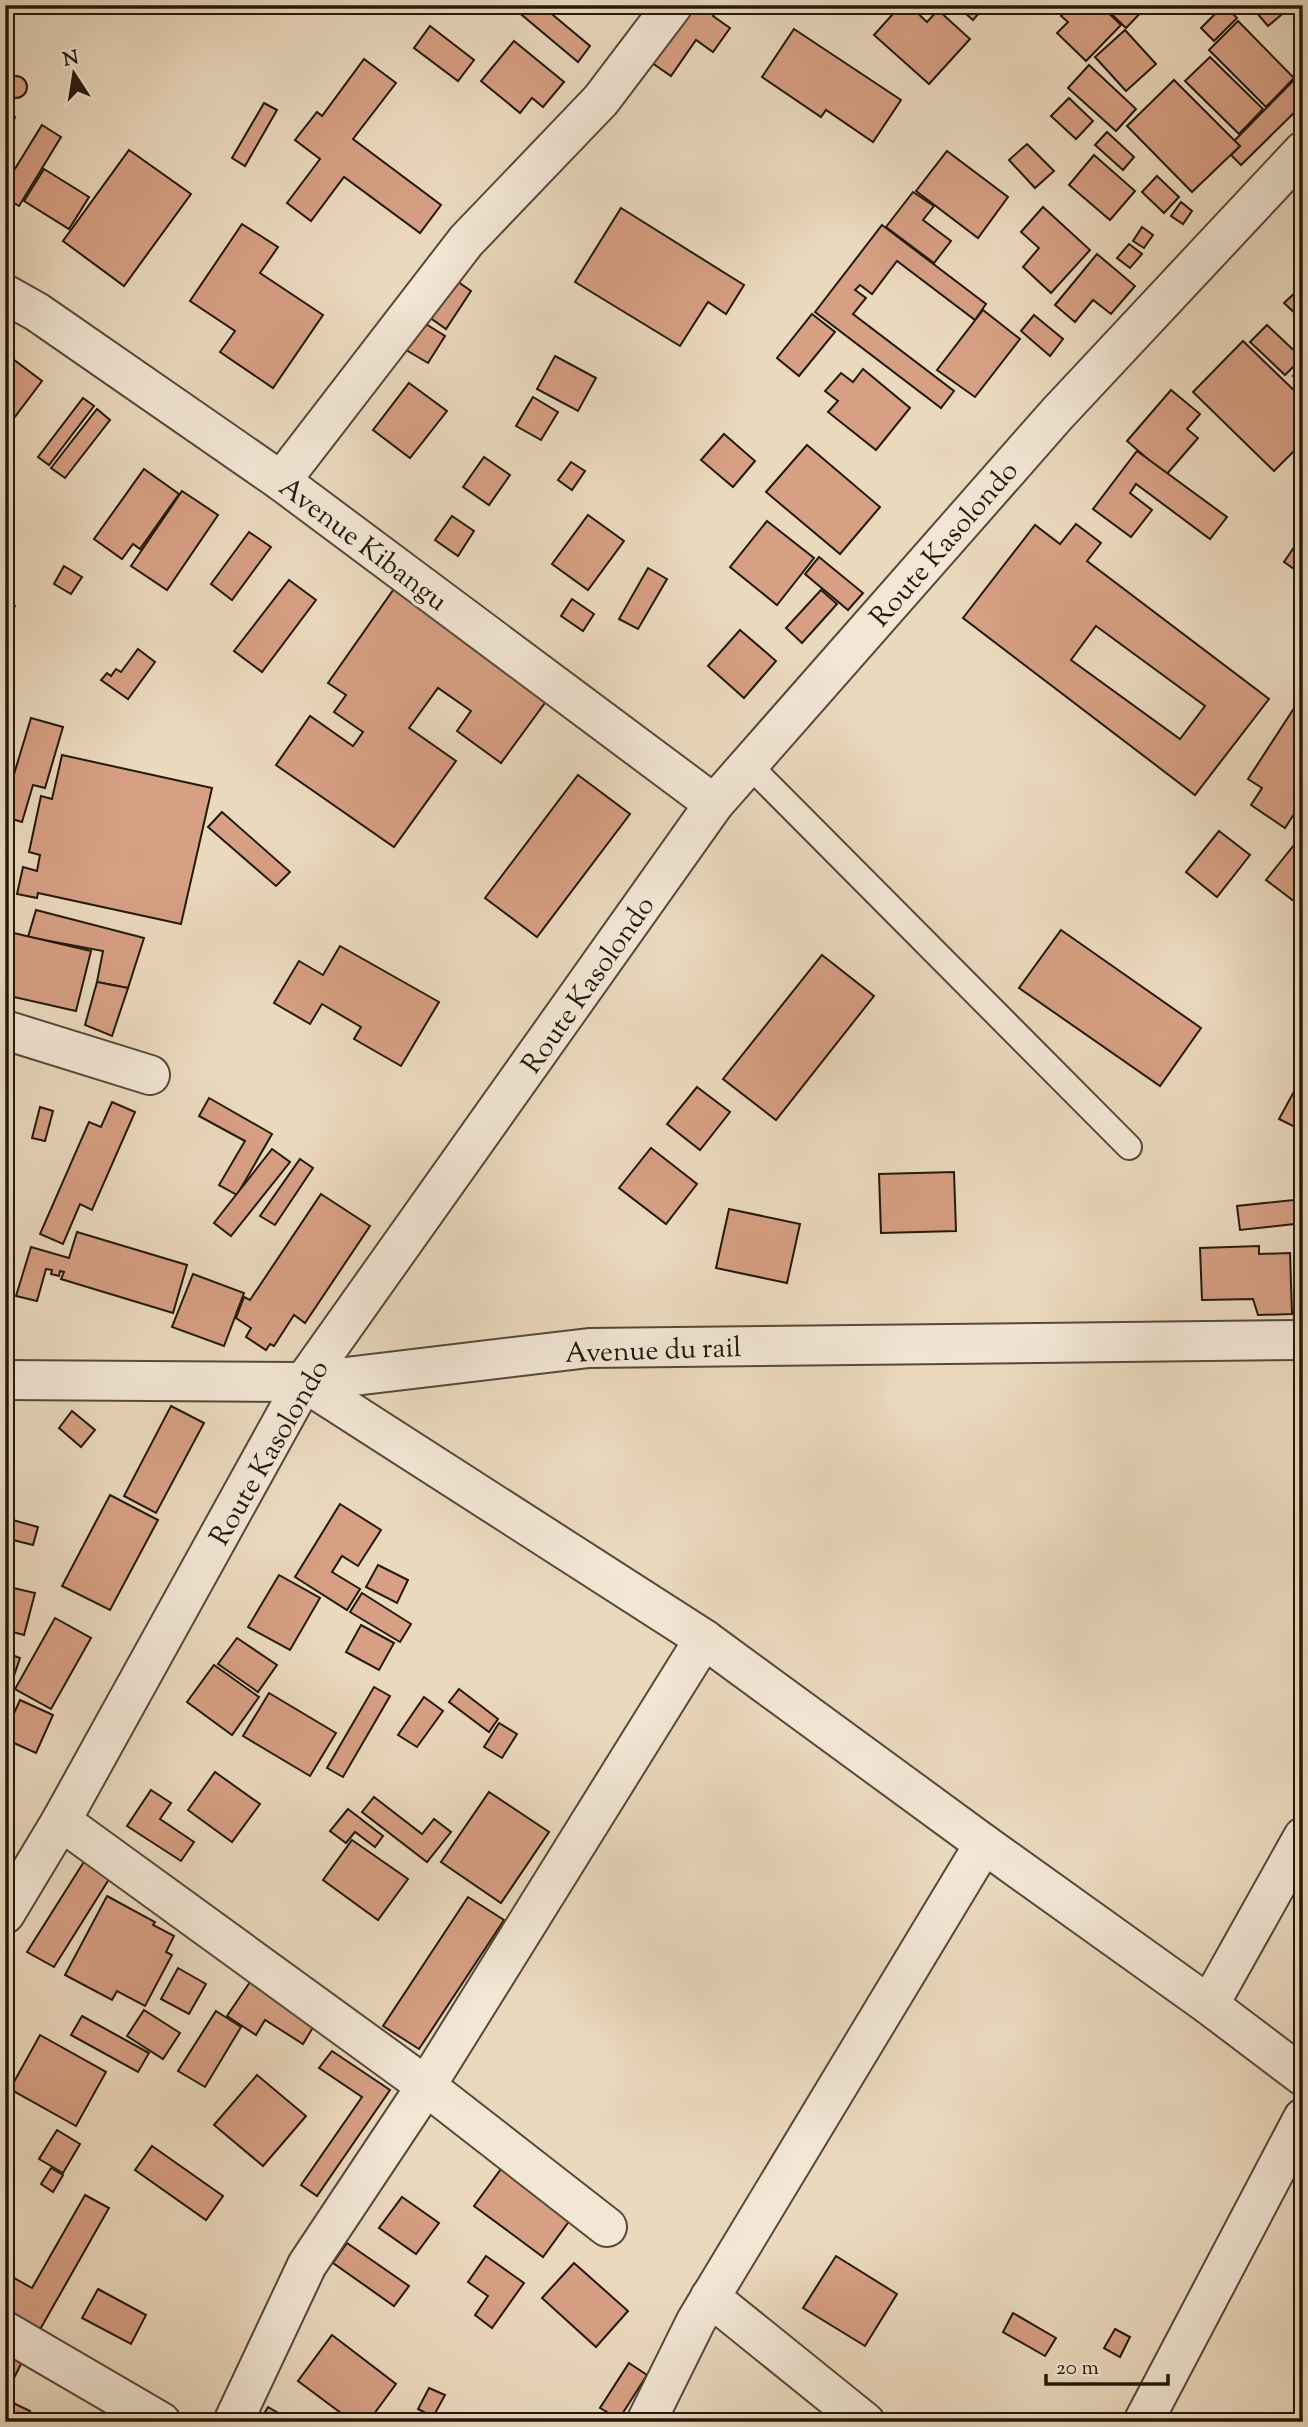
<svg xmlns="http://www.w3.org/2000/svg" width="1308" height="2427" viewBox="0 0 1308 2427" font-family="'Sorts Mill Goudy',serif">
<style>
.building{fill:#d79f84;stroke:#23190c;stroke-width:2;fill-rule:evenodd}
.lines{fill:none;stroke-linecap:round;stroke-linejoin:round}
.lane-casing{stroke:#554938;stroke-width:28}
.street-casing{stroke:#554938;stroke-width:42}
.lane{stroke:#f2e6d5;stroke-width:24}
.street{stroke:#f2e6d5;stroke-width:38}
.labels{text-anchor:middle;stroke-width:7;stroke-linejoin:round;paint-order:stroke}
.street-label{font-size:28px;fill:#23190c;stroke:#f2e6d5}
</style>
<rect width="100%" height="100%" fill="#ebd9be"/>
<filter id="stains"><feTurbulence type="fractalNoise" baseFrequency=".00286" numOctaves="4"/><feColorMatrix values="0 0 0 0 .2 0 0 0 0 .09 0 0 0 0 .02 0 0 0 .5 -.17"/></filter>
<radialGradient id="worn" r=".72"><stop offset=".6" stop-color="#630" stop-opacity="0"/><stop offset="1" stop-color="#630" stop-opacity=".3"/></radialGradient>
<g class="building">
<path d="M414,5H431V6L421,14Z"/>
<path d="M510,5H541L590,46L578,62Z"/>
<path d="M679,5H721L713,16L730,28L713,52L696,40L671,76L642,56Z"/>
<path d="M901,5H909L927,22L938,10L970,39L929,84L874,35Z"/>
<path d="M956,5H986L973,20Z"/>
<path d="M1071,5H1100L1121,25L1086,61L1057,33L1068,22L1061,16Z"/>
<path d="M1102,5H1148L1126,28Z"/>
<path d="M1224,5L1237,18L1214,41L1201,28Z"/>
<path d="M1250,5H1293L1268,26Z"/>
<path d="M1238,21L1294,78L1266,107L1209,50Z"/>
<path d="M430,26L474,60L458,81L414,48Z"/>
<path d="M794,29L901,100L873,142L826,110L821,117L762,77Z"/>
<path d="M1125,30L1156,64L1126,91L1095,57Z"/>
<path d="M514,41L564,82L543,107L532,98L520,113L481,81Z"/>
<path d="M1210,57L1263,109L1239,134L1185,81Z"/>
<path d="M364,59L396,83L353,139L441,205L420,233L344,177L311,221L287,203L320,159L295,140L317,112L322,116Z"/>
<path d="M1089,65L1136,109L1116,131L1068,88Z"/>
<path d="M1298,76L1303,81V104L1241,165L1231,155L1240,146L1234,141Z"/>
<circle cx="16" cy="87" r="11"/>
<path d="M1174,80L1240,146L1192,192L1127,126Z"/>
<path d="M1069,98L1093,121L1076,139L1051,116Z"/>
<path d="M264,103L277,110L245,166L232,158Z"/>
<path d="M5,113L15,117L5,144Z"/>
<path d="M42,125L61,137L19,206L5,198V185Z"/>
<path d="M1107,132L1134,157L1123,170L1095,145Z"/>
<path d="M1027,144L1054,171L1035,188L1009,160Z"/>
<path d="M129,150L191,194L124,286L63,241Z"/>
<path d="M947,151L1008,197L978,238L916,191Z"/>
<path d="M1094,155L1135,191L1110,220L1069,185Z"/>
<path d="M44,169L89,197L69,229L24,201Z"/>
<path d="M1157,176L1179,197L1164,213L1142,192Z"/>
<path d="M913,192L934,206L923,220L951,241L934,263L886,227Z"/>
<path d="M1181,202L1192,211L1183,224L1171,216Z"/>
<path d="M1043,207L1090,250L1051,293L1023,267L1039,248L1021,232Z"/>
<path d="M621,208L744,285L726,314L708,302L680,346L575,282Z"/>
<path d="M242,224L278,247L260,273L323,315L273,388L220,352L235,331L190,301Z"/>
<path d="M882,225L986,304L975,320L897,261L872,294L860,285L855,290L866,298L853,314L954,391L941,408L815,312Z"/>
<path d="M1142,227L1153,235L1144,248L1133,241Z"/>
<path d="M1129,244L1142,254L1130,268L1117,258Z"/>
<path d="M1097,254L1135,286L1111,314L1093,300L1075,322L1055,305Z"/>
<path d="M447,274L471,291L446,329L422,312Z"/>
<path d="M1297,291L1303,297V316L1300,318L1284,303Z"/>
<path d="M983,310L1020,339L975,397L937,370Z"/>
<path d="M812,314L835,332L799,376L777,358Z"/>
<path d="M1034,315L1063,339L1050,356L1021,331Z"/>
<path d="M418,319L445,336L428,363L401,347Z"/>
<path d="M1267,325L1302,358L1285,375L1250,342Z"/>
<path d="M1243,341L1303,399V449L1299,446L1274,471L1193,392Z"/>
<path d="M5,353L42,381L5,430Z"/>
<path d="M555,356L596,378L578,411L537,389Z"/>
<path d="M1303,367V385L1293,376Z"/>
<path d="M863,369L910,408L876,450L828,412L838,401L825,391L841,373L853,382Z"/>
<path d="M409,383L447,411L410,458L373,430Z"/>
<path d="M1171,390L1200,414L1187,429L1198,438L1166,475L1127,441Z"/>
<path d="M533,397L558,412L541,440L516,426Z"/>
<path d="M83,398L94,406L49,465L38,457Z"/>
<path d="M97,409L110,420L65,478L51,468Z"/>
<path d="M724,434L755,461L733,487L701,460Z"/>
<path d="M807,445L880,507L840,554L766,492Z"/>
<path d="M1137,451L1227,517L1210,539L1136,484L1130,493L1152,510L1131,537L1093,509Z"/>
<path d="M484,457L510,475L489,505L463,487Z"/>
<path d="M571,462L585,471L572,490L558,480Z"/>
<path d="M144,469L179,494L140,549L133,544L122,559L94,539Z"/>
<path d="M182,491L218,515L167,590L131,566Z"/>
<path d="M588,515L624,541L588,590L552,564Z"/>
<path d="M452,516L474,531L458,556L435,540Z"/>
<path d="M767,521L814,558L777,605L730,567Z"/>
<path d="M1076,524L1101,543L1087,561L1269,699L1195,795L963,618L1035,525L1060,544ZM1096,626L1205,706L1180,739L1071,660Z"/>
<path d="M249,532L271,547L232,600L211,584Z"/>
<path d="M1303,534V575L1284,562Z"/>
<path d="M819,557L863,593L848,610L805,574Z"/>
<path d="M64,566L82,577L71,594L54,584Z"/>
<path d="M648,568L667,579L638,629L619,619Z"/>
<path d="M289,580L316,600L262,672L234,651Z"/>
<path d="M396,586L550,696L501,763L457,731L471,711L438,688L409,728L456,761L394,847L276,765L310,716L353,746L363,732L334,712L346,695L328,683Z"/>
<path d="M821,590L837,604L802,643L786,628Z"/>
<path d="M5,598L15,606L5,617Z"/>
<path d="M572,599L594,614L583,631L561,616Z"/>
<path d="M740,630L776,661L744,698L708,666Z"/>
<path d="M138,649L155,662L128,699L101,680L107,673L111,676L116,669L121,672Z"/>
<path d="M1302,696L1303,800L1285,828L1251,805L1262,788L1248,779Z"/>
<path d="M31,718L63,727L45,788L33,785L22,822L5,817V804Z"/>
<path d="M62,755L212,788L181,924L38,893L37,898L17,894L23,867L37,871L40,855L29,852L41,796L52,799Z"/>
<path d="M578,775L630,814L537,937L485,898Z"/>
<path d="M222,812L290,872L276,886L208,827Z"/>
<path d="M1219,831L1250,855L1217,897L1186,872Z"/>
<path d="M1302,835L1303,836V908L1266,880Z"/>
<path d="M36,910L144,938L128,988L97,982L103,951L28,937Z"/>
<path d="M1061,930L1201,1028L1160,1086L1019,988Z"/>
<path d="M5,931L91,951L76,1011L5,995Z"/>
<path d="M340,946L439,1002L401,1066L354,1039L361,1027L322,1004L310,1024L274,1003L299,961L323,975Z"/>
<path d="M822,955L874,996L776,1120L723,1079Z"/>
<path d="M97,982L128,988L112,1036L85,1025Z"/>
<path d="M1303,1075V1131L1279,1119Z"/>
<path d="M697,1087L730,1112L700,1150L667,1124Z"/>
<path d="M209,1098L272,1134L237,1195L219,1185L245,1141L199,1116Z"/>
<path d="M112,1102L135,1112L92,1210L80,1204L63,1244L40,1234L89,1122L101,1127Z"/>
<path d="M40,1107L53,1111L45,1141L32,1138Z"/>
<path d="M651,1148L697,1184L666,1224L619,1188Z"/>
<path d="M272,1149L290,1162L231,1236L214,1223Z"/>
<path d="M300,1159L313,1168L275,1225L260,1216Z"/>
<path d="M954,1172L956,1231L881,1233L879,1174Z"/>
<path d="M321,1194L370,1226L305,1323L294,1315L274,1346L270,1344L266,1350L246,1337L251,1328L236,1318L244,1297L250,1300Z"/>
<path d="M1303,1199V1223L1240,1230L1237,1206Z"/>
<path d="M729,1209L800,1224L787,1283L716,1268Z"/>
<path d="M77,1232L187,1265L173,1313L61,1279L64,1272L60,1271L59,1276L51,1274L52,1270L46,1269L37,1301L16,1296L31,1247L69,1258Z"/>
<path d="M1259,1246V1254L1290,1253L1292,1314L1258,1315L1253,1299L1202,1300L1200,1248Z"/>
<path d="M1303,1272V1301H1299L1297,1273Z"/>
<path d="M193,1274L244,1293L224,1346L172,1327Z"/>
<rect x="5" y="1296" width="7" height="20"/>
<path d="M171,1406L204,1423L156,1513L124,1496Z"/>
<path d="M72,1411L95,1430L81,1447L59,1428Z"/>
<path d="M110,1495L158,1520L110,1610L62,1586Z"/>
<path d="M340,1504L381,1530L358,1566L342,1556L332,1572L360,1589L347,1610L295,1577Z"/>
<path d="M9,1519L38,1527L33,1545L5,1538Z"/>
<path d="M378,1565L408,1580L397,1603L366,1587Z"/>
<path d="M279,1575L320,1598L290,1650L248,1627Z"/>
<path d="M5,1586L35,1593L24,1635L5,1630Z"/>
<path d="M362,1593L411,1624L400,1642L350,1612Z"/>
<path d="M55,1618L91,1638L51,1709L15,1689Z"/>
<path d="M361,1625L394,1643L379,1670L346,1652Z"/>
<path d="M237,1638L277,1665L258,1692L218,1664Z"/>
<path d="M5,1652L20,1658L7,1696L5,1695Z"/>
<path d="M214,1665L259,1697L232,1735L187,1702Z"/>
<path d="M374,1687L390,1696L343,1777L327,1768Z"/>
<path d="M459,1689L498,1719L489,1732L449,1702Z"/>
<path d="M269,1693L336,1733L310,1776L243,1736Z"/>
<path d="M424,1697L443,1711L417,1747L398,1735Z"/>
<path d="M20,1700L53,1715L36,1753L5,1739V1733Z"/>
<path d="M499,1723L517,1734L502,1758L484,1747Z"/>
<path d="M215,1772L260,1804L232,1842L188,1810Z"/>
<path d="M151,1790L171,1803L160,1819L194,1842L181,1861L127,1826Z"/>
<path d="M489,1792L549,1832L501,1903L441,1862Z"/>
<path d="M374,1797L422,1834L434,1819L451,1832L427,1862L362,1812Z"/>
<path d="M348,1809L383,1836L375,1847L355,1832L346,1843L330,1831Z"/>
<path d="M352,1840L408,1879L378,1920L323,1880Z"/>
<path d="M85,1860L111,1876L54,1967L27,1952Z"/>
<path d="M107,1896L155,1922L153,1925L174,1936L166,1952L172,1955L145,2006L117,1991L112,2000L65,1975Z"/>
<path d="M468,1897L504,1920L419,2049L383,2026Z"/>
<path d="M178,1968L206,1984L189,2014L161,1999Z"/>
<path d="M250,1982L315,2024L303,2044L265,2020L256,2035L227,2016Z"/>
<path d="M144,2010L180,2033L163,2059L127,2036Z"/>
<path d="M216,2011L241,2027L205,2087L178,2071Z"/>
<path d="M82,2016L149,2053L138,2072L71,2035Z"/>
<path d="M40,2035L106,2072L76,2126L10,2089Z"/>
<path d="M332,2051L390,2090L317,2196L301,2185L362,2097L319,2068Z"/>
<path d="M257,2075L306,2116L263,2166L214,2125Z"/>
<path d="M57,2130L80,2144L63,2173L39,2159Z"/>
<path d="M152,2146L223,2196L206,2220L135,2170Z"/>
<path d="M51,2168L63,2175L53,2192L41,2184Z"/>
<path d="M501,2169L570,2220L543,2257L474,2206Z"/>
<path d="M85,2195L109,2208L38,2333L5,2315V2273L32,2288Z"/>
<path d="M402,2197L439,2223L416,2254L379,2228Z"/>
<path d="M347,2243L409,2286L394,2306L333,2263Z"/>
<path d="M486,2256L524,2283L492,2328L475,2315L488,2296L468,2282Z"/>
<path d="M836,2256L897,2294L865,2346L803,2308Z"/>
<path d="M574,2263L628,2311L596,2347L542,2298Z"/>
<path d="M98,2289L146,2315L131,2344L82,2318Z"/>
<path d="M1013,2313L1056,2338L1045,2356L1003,2332Z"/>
<path d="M1115,2329L1130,2337L1120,2357L1104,2348Z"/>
<path d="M332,2335L396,2384L368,2422H353L298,2381Z"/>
<path d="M5,2352L23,2360L5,2396Z"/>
<path d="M629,2363L647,2375L619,2419L600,2408Z"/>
<path d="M429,2388L445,2395L433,2417L418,2409Z"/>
<path d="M7,2400L30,2411L25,2422H5Z"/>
<path d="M268,2407L294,2422H259Z"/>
</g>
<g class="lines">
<defs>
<path id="lane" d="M748,764L1129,1147"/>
<g id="street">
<path d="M5,294L37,312L281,481L714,804"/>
<path d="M281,481L466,241L601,100L673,5"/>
<path d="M5,1030L150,1075"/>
<path d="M5,1380L304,1382L589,1348L1303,1340"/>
<path d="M304,1382L704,1639L984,1844L1209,2005L1303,2076"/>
<path d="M61,1821L426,2086L607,2227"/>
<path d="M5,1914L61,1821L304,1382L714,804L1057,414L1303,151"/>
<path d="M1209,2005L1303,1837"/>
<path d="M710,2297L865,2422"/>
<path d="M5,2331L161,2422"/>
<path d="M233,2422L307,2265L426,2086L704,1639"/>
<path d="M646,2422L696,2321L984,1844"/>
<path d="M1143,2422L1303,2118"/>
</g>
</defs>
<use href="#lane" class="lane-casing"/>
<use href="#street" class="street-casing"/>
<use href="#lane" class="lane"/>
<use href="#street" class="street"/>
</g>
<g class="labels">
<g class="street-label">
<text transform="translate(364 543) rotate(37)" y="10">Avenue Kibangu</text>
<text transform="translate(943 543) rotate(-49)" y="10">Route Kasolondo</text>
<text transform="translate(587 984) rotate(-55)" y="10">Route Kasolondo</text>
<text transform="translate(653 1349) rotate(-2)" y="10">Avenue du rail</text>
<text transform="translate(268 1452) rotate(-60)" y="10">Route Kasolondo</text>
</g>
</g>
<rect width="1308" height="2427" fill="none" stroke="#ebd9be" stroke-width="28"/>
<rect x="7" y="7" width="1294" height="2413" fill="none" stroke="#23190c" stroke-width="3.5"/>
<rect x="14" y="14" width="1280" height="2399" fill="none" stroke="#23190c" stroke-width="2"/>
<g transform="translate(74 74) rotate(348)" stroke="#f2e6d5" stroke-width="5" paint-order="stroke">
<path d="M0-5L12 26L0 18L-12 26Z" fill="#23190c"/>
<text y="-10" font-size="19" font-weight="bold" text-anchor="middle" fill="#23190c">N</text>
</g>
<path d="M1046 2374v10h122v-10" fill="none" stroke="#23190c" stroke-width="3.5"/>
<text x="1056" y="2374" font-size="21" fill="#23190c" stroke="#f2e6d5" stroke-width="5" paint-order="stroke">20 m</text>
<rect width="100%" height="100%" filter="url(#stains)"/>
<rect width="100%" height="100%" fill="url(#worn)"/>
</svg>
